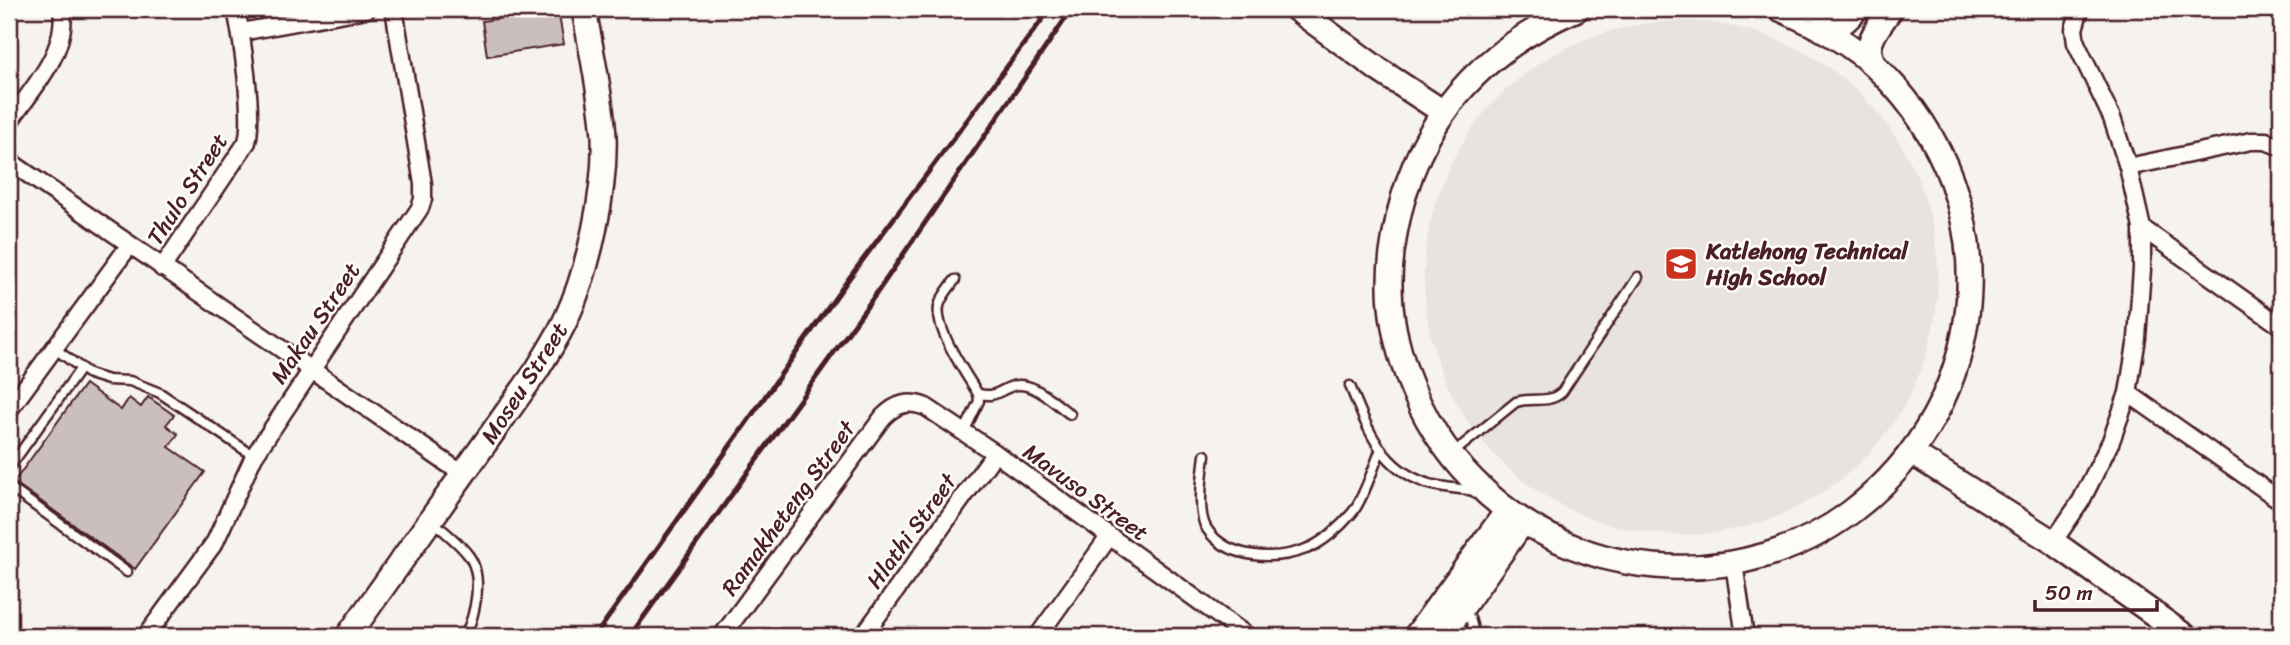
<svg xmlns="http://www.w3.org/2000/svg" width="2290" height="645" viewBox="0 0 2290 645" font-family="Sriracha,sans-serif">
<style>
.built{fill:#e9e3e0}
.building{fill:#cbbfbe;stroke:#4a1f2b;stroke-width:2}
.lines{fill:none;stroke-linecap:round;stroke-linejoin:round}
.lane-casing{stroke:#4a1f2b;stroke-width:13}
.street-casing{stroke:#4a1f2b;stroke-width:21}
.secondary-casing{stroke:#4a1f2b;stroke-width:28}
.lane{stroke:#fdfcf7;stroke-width:8}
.street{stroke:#fdfcf7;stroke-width:16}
.secondary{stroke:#fdfcf7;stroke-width:23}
.rail{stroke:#4a1f2b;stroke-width:5}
.labels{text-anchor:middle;stroke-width:5;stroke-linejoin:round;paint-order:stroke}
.street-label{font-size:23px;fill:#4a1f2b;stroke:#fdfcf7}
.poi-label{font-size:23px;font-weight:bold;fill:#4a1f2b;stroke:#fdfcf7;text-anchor:start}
</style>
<rect width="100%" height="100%" fill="#f6f3ef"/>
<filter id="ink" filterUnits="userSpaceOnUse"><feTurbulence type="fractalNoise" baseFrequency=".0143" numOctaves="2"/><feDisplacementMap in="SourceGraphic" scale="14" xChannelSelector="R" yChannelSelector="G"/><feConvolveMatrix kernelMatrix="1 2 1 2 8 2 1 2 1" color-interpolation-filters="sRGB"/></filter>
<g filter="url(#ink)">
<circle class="built" cx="1681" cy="278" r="257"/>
<g class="building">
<path d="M558,10L564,44L487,56L482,21Z"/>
<path d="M85,384L121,410L129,398L141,407L148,397L174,415L166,425L178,434L169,447L205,472L135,569L14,482Z"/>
</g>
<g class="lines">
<defs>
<g id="lane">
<path d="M955,280C950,287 943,295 940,303C931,325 967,375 978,394L979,401L964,432"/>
<path d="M54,348L89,374L108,380L130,381L160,393L254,456"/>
<path d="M1350,386C1367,427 1380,467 1426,483C1441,488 1459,488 1475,491"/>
<path d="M978,394C996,397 995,393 1010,387C1031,378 1054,403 1070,414"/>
<path d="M1453,453L1516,402C1533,396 1548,405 1562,392L1638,277"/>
<path d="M1205,455C1203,473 1196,513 1207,529C1227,559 1275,561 1306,549C1323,543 1341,526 1352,513C1363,500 1374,466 1381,449"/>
<path d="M9,468L81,368"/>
<path d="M9,487L127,572"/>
<path d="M433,521C444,532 460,543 469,556C484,577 475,615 465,636"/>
<path d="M1464,610L1470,618L1475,636"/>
</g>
<g id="street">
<path d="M241,32L367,9"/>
<path d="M9,122C32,89 68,52 62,9"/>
<path d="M9,161L464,475"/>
<path d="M2128,167L2251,141H2266L2281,147"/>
<path d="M2142,228L2281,326"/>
<path d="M162,268L247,142C254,116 242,38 236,9"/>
<path d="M2128,393L2281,501"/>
<path d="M9,410L129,246"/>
<path d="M2053,542L2081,501L2111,441L2128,393L2137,338L2142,269V228L2128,167L2112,118L2076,43L2074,29L2080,9"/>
<path d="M1734,564L1745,636"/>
<path d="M146,636L215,542L254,456L420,208L423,199V184L394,9"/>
<path d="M722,636L883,417C896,404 908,400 926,407L995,453L1247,636"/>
<path d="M863,636L995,453"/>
<path d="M1038,636L1109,537"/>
</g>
<g id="secondary">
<path d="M1296,9L1379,70L1443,112"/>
<path d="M1577,9C1469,55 1407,135 1392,253C1381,334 1417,424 1474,481C1526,534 1596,564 1669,567C1733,570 1800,551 1851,512C1995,403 2010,201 1882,73C1853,44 1817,25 1780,9"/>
<path d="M1813,23C1832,32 1844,25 1856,9"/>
<path d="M1879,70C1858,48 1877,29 1891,9"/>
<path d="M1912,453L2053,542L2185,636"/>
<path d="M348,636L537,370C547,353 558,337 566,319C589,270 606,190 604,136C601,94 591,51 584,9"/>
<path d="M1416,636L1507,511"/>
<path d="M1442,636L1523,522"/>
</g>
</defs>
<use href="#lane" class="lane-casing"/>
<use href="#street" class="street-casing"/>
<use href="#secondary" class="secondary-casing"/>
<use href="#lane" class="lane"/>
<use href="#street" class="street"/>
<use href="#secondary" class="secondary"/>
<g class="rail">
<path d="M595,636L850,277L1050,9"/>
<path d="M630,636L876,294L1072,9"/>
</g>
</g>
</g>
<defs>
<symbol id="school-square" viewBox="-11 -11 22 22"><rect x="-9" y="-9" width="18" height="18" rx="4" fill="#c8321e" stroke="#fdfcf7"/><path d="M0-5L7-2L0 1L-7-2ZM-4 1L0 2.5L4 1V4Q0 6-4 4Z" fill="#fff"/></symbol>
</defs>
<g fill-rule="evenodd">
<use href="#school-square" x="1662" y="245" width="38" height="38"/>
</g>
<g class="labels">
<g class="street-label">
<text transform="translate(187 189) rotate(-57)" y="8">Thulo Street</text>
<text transform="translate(315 323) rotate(-56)" y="8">Makau Street</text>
<text transform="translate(524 383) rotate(-57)" y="8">Moseu Street</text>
<text transform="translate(1086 492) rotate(36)" y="8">Mavuso Street</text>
<text transform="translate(788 508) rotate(-54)" y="8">Ramakheteng Street</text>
<text transform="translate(911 531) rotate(-54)" y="8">Hlathi Street</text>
</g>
<g class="poi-label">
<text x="1706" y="259">Katlehong Technical<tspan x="1706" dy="26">High School</tspan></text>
</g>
</g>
<rect width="2290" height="645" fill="none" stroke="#fdfcf7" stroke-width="35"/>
<rect x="18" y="18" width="2255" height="610" fill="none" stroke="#4a1f2b" stroke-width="2.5" filter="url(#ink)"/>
<path d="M2035 600v10h122v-10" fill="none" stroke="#4a1f2b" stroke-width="3.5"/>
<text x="2045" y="600" font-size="21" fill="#4a1f2b" stroke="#fdfcf7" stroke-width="5" paint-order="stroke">50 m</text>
</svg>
